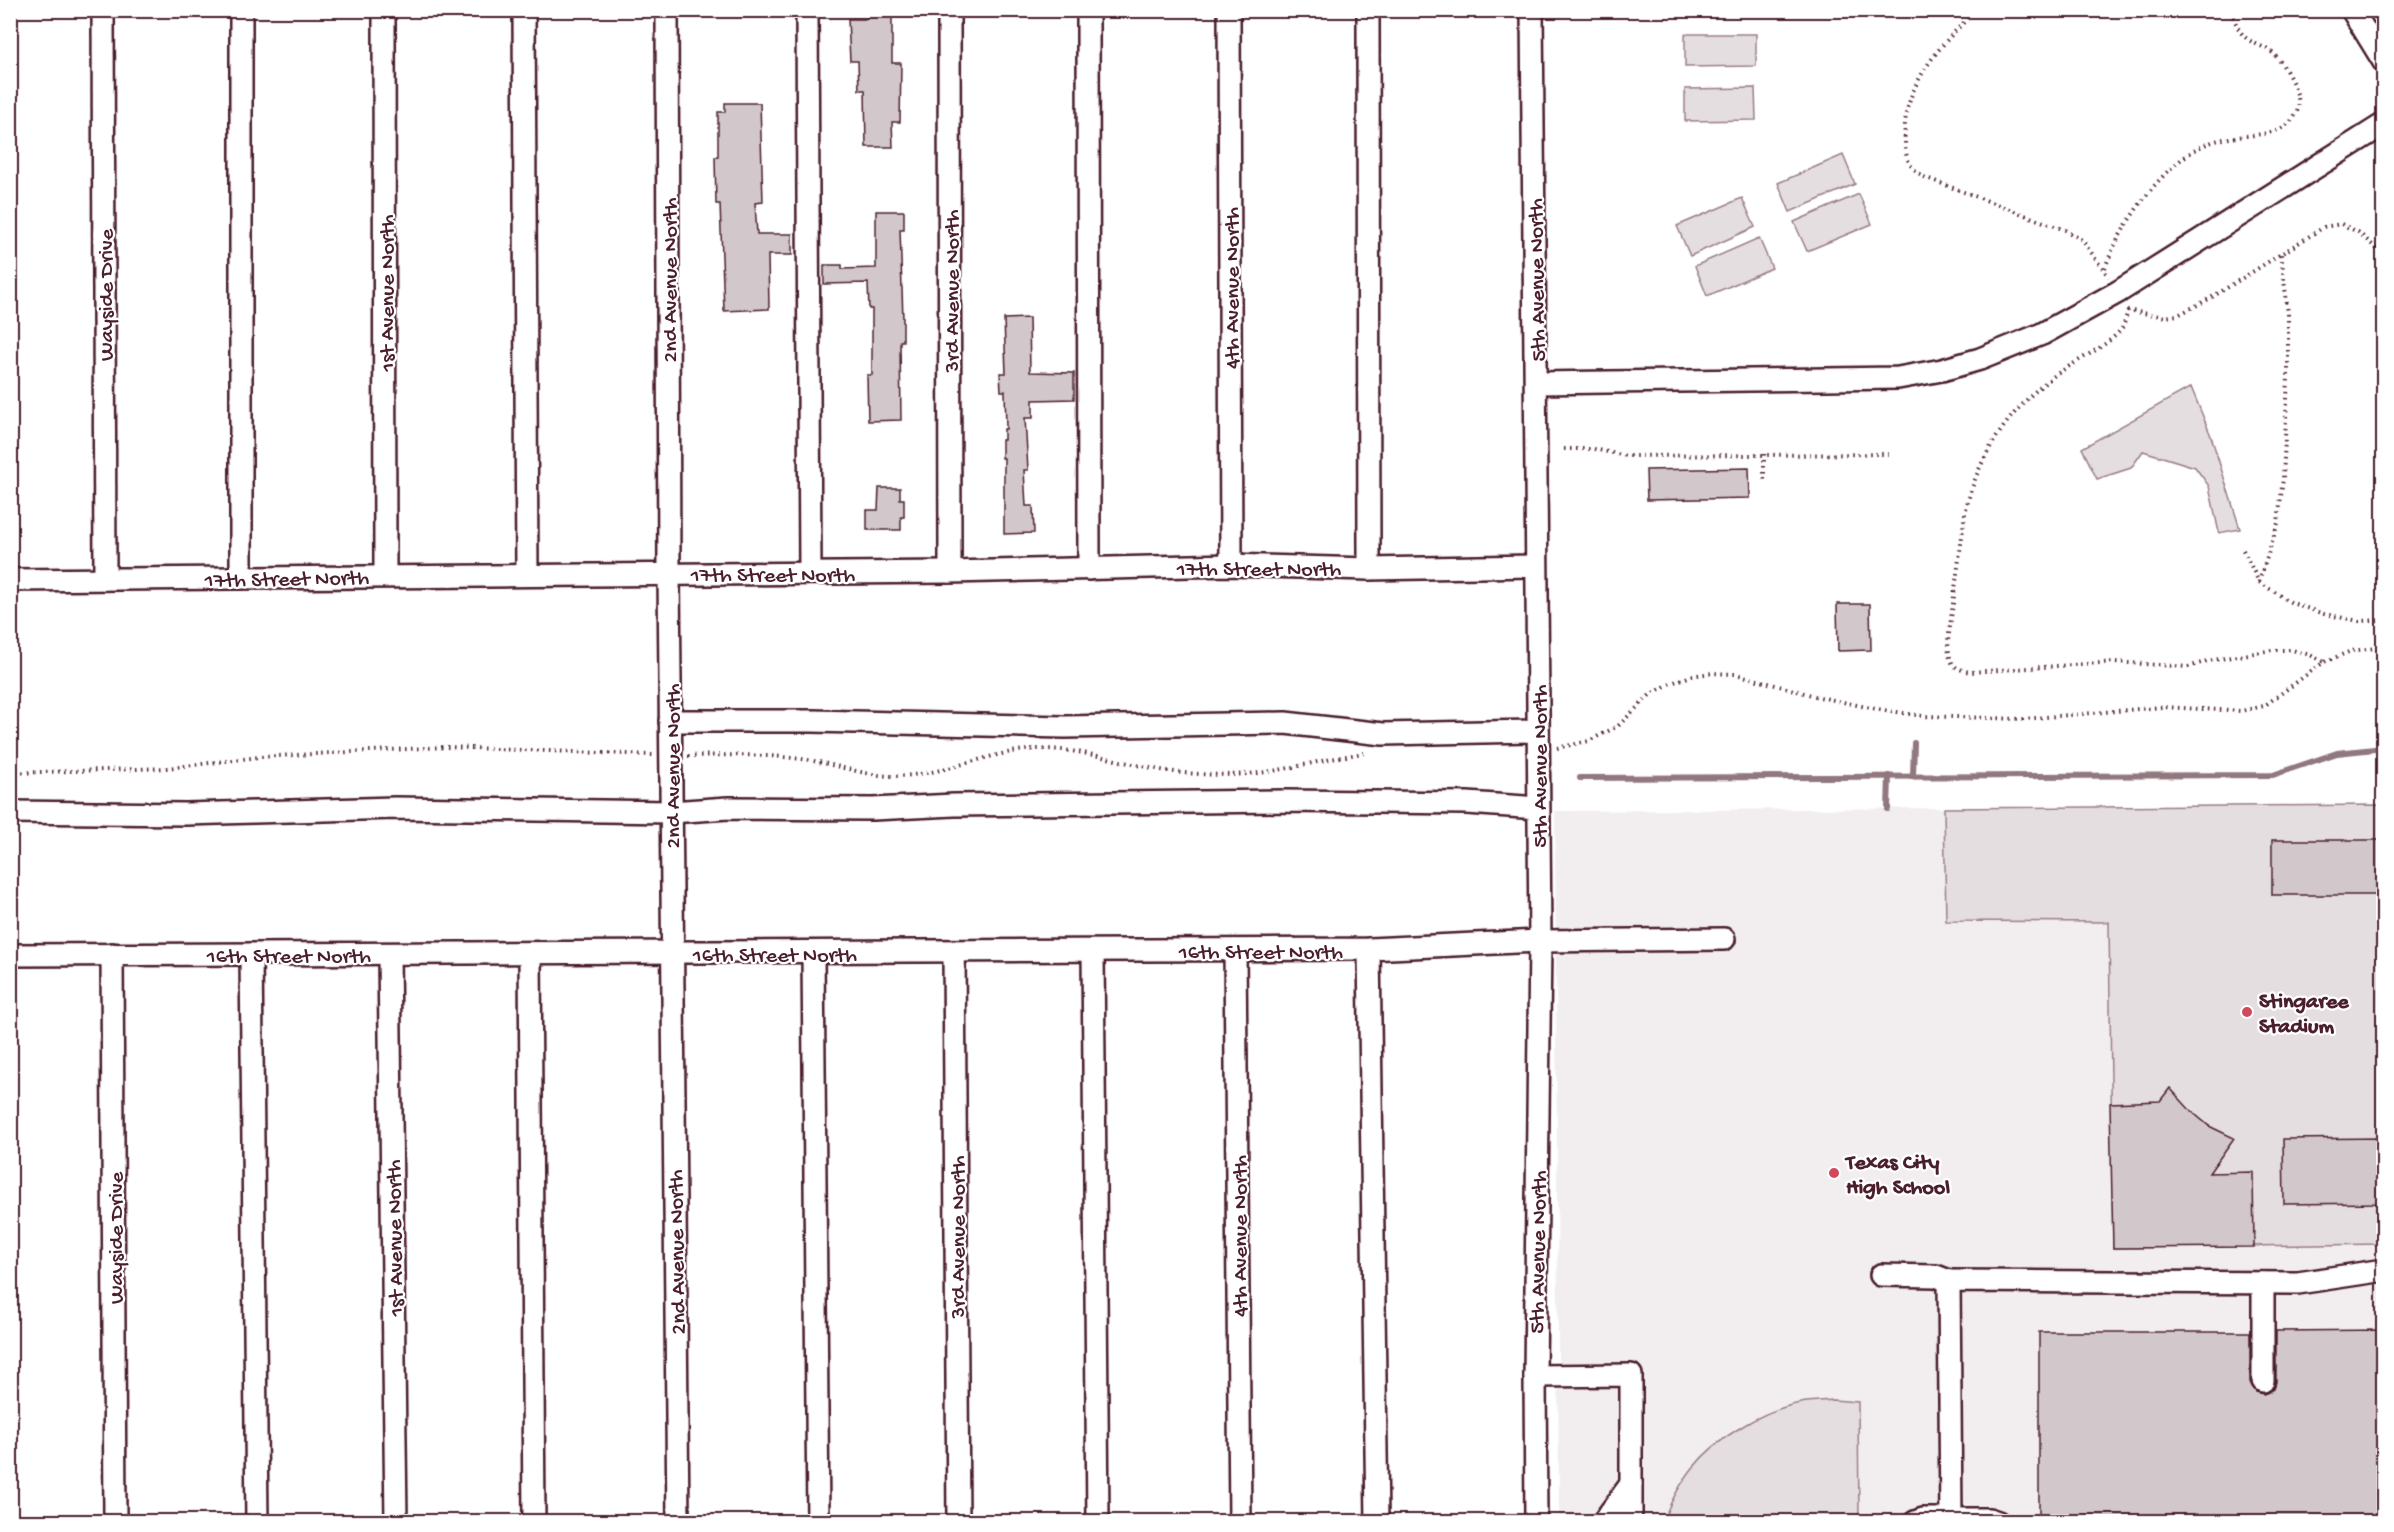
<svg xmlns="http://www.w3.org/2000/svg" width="2394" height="1532" viewBox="0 0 2394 1532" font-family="'Gochi Hand',sans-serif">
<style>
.built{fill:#f2eeef}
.garden{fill:#e5dee0;stroke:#987e86;stroke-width:1.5}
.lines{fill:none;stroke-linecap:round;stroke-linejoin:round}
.stream{stroke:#91787e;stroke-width:6}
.building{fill:#d2c7cb;stroke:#4a1f2b;stroke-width:1.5}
.minor-casing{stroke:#4a1f2b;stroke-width:26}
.path{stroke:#4a1f2b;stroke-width:4;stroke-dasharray:1.5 4.5;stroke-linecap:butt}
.minor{stroke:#fff;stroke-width:21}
.poi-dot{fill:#d1495b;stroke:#fff;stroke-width:2}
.labels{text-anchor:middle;stroke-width:4.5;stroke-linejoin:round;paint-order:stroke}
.street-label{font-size:22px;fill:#4a1f2b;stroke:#fff}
.poi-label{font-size:22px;font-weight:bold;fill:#4a1f2b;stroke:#fff;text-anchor:start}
</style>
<rect width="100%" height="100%" fill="#fff"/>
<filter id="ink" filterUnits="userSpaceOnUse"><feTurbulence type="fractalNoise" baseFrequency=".0167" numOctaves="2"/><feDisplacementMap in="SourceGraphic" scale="12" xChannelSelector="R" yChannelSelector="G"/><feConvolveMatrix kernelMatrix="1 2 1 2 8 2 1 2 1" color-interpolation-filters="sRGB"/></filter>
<g filter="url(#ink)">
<path class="built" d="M1944,808L1946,921H2110V1103L2254,1245L2383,1244V1521H1559L1555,811Z"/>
<g class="garden">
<path d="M1685,34H1756V66L1685,67Z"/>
<path d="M1755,88L1756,120L1685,121V89Z"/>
<path d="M1843,155L1855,184L1790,212L1778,183Z"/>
<path d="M1859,194L1872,224L1807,251L1794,222Z"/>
<path d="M1742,198L1755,227L1690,256L1677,226Z"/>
<path d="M1759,238L1772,268L1707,296L1695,266Z"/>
<path d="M2191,387L2211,436L2240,529L2219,533L2209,486L2195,467L2143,451L2131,468L2097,479L2082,448Z"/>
<path d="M2383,805V1244L2113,1248L2109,922L1946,921L1944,808Z"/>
<path d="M1833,1400L1858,1402L1859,1521H1663C1670,1503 1680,1484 1692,1469C1716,1438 1763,1410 1801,1403C1811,1401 1823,1401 1833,1400Z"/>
</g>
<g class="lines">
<g class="stream">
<path d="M1913,776L1914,743"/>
<path d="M1580,778L2273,775L2337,753L2384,748"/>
<path d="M1888,809L1889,776"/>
</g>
</g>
<g class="building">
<path d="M867,10H892V63H901L900,122H892L893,147H866L865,90H859L858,61H850L848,19H867Z"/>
<path d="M725,103H760L763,202L755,203L757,234H792V255H768L769,309L724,311L720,204H716L715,157H718V112H725Z"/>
<path d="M876,211H904V229H900L903,319V341H900L901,420L868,421L867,375H872V309H869L868,283L824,284V265H842V269L876,268Z"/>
<path d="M1029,318L1030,372L1074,373V399L1033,400V418H1025L1028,470H1024L1026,506H1033L1034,533L1004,534V458H1002V440H1004V429H1006L1005,391H1001L1000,373H1006L1004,319Z"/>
<path d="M1749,468L1750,498L1647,500L1646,470Z"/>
<path d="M879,488H900V499H904V517H901V530H867V510H878Z"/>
<path d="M1837,604H1870L1871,650L1838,651Z"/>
<rect x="2272" y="840" width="112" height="55"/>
<path d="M2170,1088L2190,1110L2209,1126L2234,1138L2209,1173L2253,1172L2254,1247L2113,1248L2110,1103L2160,1101Z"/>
<path d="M2384,1138V1203L2284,1204L2283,1139Z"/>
<path d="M2384,1330V1521H2039V1332H2250V1382L2256,1392L2264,1394L2274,1388L2276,1382V1331Z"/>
</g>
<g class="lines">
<defs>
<g id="minor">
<path d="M103,10L105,579"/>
<path d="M241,10V578"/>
<path d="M384,10L385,576"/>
<path d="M524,10L527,575"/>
<path d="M667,10L669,574L678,1522"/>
<path d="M807,10L810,573"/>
<path d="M949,10L950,572"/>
<path d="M1088,10L1089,569"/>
<path d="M1229,10L1231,565"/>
<path d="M1368,10L1369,569"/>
<path d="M1532,10L1540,941L1535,1376L1536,1522"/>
<path d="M2352,10L2384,62"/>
<path d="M1537,383L1898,378L1942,370L1980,359L2042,334L2118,292L2384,124"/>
<path d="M10,580L950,572L1231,565L1369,569L1536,566"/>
<path d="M670,721H812L1065,727L1285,723L1383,734L1538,731"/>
<path d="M10,812L186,814L395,808L671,812L728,808L873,809L954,805L1284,801L1467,803L1538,808"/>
<path d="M1369,949L1377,1522"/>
<path d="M1235,950L1240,1522"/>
<path d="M954,952L958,1522"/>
<path d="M1093,952L1098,1522"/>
<path d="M813,953L818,1522"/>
<path d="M112,954L115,1522"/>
<path d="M251,954L257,1522"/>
<path d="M389,954L396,1522"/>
<path d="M530,954L534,1522"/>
<path d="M10,955L1369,949L1540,941L1724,939"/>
<path d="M1881,1275L1936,1276L1949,1281"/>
<path d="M2263,1283V1381"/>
<path d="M1535,1376L1631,1375V1513"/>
<path d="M1603,1522L1631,1484"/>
<path d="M1915,1522L1923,1519H1989L1998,1522"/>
<path d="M1951,1522L1949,1281L2298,1283L2384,1270"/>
</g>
</defs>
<use href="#minor" class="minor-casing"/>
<g class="path">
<path d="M1977,10C1941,43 1900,88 1905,141C1905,149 1906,157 1910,164C1913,169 1919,173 1924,177L2065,230L2082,240L2109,277"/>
<path d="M2105,268C2120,226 2164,161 2207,144C2229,134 2264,138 2282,128C2293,122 2301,110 2298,98C2295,85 2283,63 2274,54C2265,46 2251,44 2243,35C2237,28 2234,19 2231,10"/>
<path d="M2127,310L2165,317L2178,315L2209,299L2324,227L2341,224L2358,232L2384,255"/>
<path d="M2128,310C2126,316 2125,323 2122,328C2112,344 2070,364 2054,376C2009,409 1976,459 1965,514L1948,641C1949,660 1950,669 1971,672L2115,662L2188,667L2208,661L2272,650H2292L2310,655L2324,662"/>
<path d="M1564,449H1594L1626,456L1889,454"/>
<path d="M1764,454V483"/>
<path d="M2243,550L2259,582L2292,603L2324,614L2359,621L2384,620"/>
<path d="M2259,582L2278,523L2283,478L2288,378V314L2281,253"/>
<path d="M1557,748L1589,741L1618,726L1651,694L1669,684L1691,676L1712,673L1736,674L1815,696L1871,708L1922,716L2023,719L2162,707L2241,711L2264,706L2324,662L2351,651L2384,647"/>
<path d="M688,756C726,755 764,754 801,759C833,763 862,776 895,776C947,776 993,748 1046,749C1093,750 1138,769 1184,773C1211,775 1239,776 1266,772C1299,767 1331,758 1364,753"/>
<path d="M10,773L168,768L259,757L445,747L653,755"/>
</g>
<use href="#minor" class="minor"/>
</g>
</g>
<g class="poi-dot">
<circle cx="2247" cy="1012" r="6"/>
<circle cx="1834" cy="1173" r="6"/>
</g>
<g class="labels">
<g class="street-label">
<text transform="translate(668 280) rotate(-90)" y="8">2nd Avenue North</text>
<text transform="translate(1535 280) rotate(-91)" y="8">5th Avenue North</text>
<text transform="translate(1230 288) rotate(-90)" y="8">4th Avenue North</text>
<text transform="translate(950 291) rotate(-90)" y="8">3rd Avenue North</text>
<text transform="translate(385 293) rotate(-90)" y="8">1st Avenue North</text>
<text transform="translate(104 295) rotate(-90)" y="8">Wayside Drive</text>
<text x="1259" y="575">17th Street North</text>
<text x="773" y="581">17th Street North</text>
<text transform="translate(287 577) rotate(-1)" y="8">17th Street North</text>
<text transform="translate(671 766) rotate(-90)" y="8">2nd Avenue North</text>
<text transform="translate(1538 766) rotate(-90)" y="8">5th Avenue North</text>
<text x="1261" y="958">16th Street North</text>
<text x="775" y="961">16th Street North</text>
<text x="289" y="962">16th Street North</text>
<text transform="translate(1238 1236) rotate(-90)" y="8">4th Avenue North</text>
<text transform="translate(956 1237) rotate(-90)" y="8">3rd Avenue North</text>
<text transform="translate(114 1238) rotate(-90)" y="8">Wayside Drive</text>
<text transform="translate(393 1238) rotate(-91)" y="8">1st Avenue North</text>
<text transform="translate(675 1252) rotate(-91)" y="8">2nd Avenue North</text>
<text transform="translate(1536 1252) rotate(-89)" y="8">5th Avenue North</text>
</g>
<g class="poi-label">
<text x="2259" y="1007">Stingaree<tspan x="2259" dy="25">Stadium</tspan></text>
<text x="1846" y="1168">Texas City<tspan x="1846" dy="25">High School</tspan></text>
</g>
</g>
<rect width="2394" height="1532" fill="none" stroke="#fff" stroke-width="36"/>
<rect x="18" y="18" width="2358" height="1496" fill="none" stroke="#4a1f2b" stroke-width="2" filter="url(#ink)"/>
</svg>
